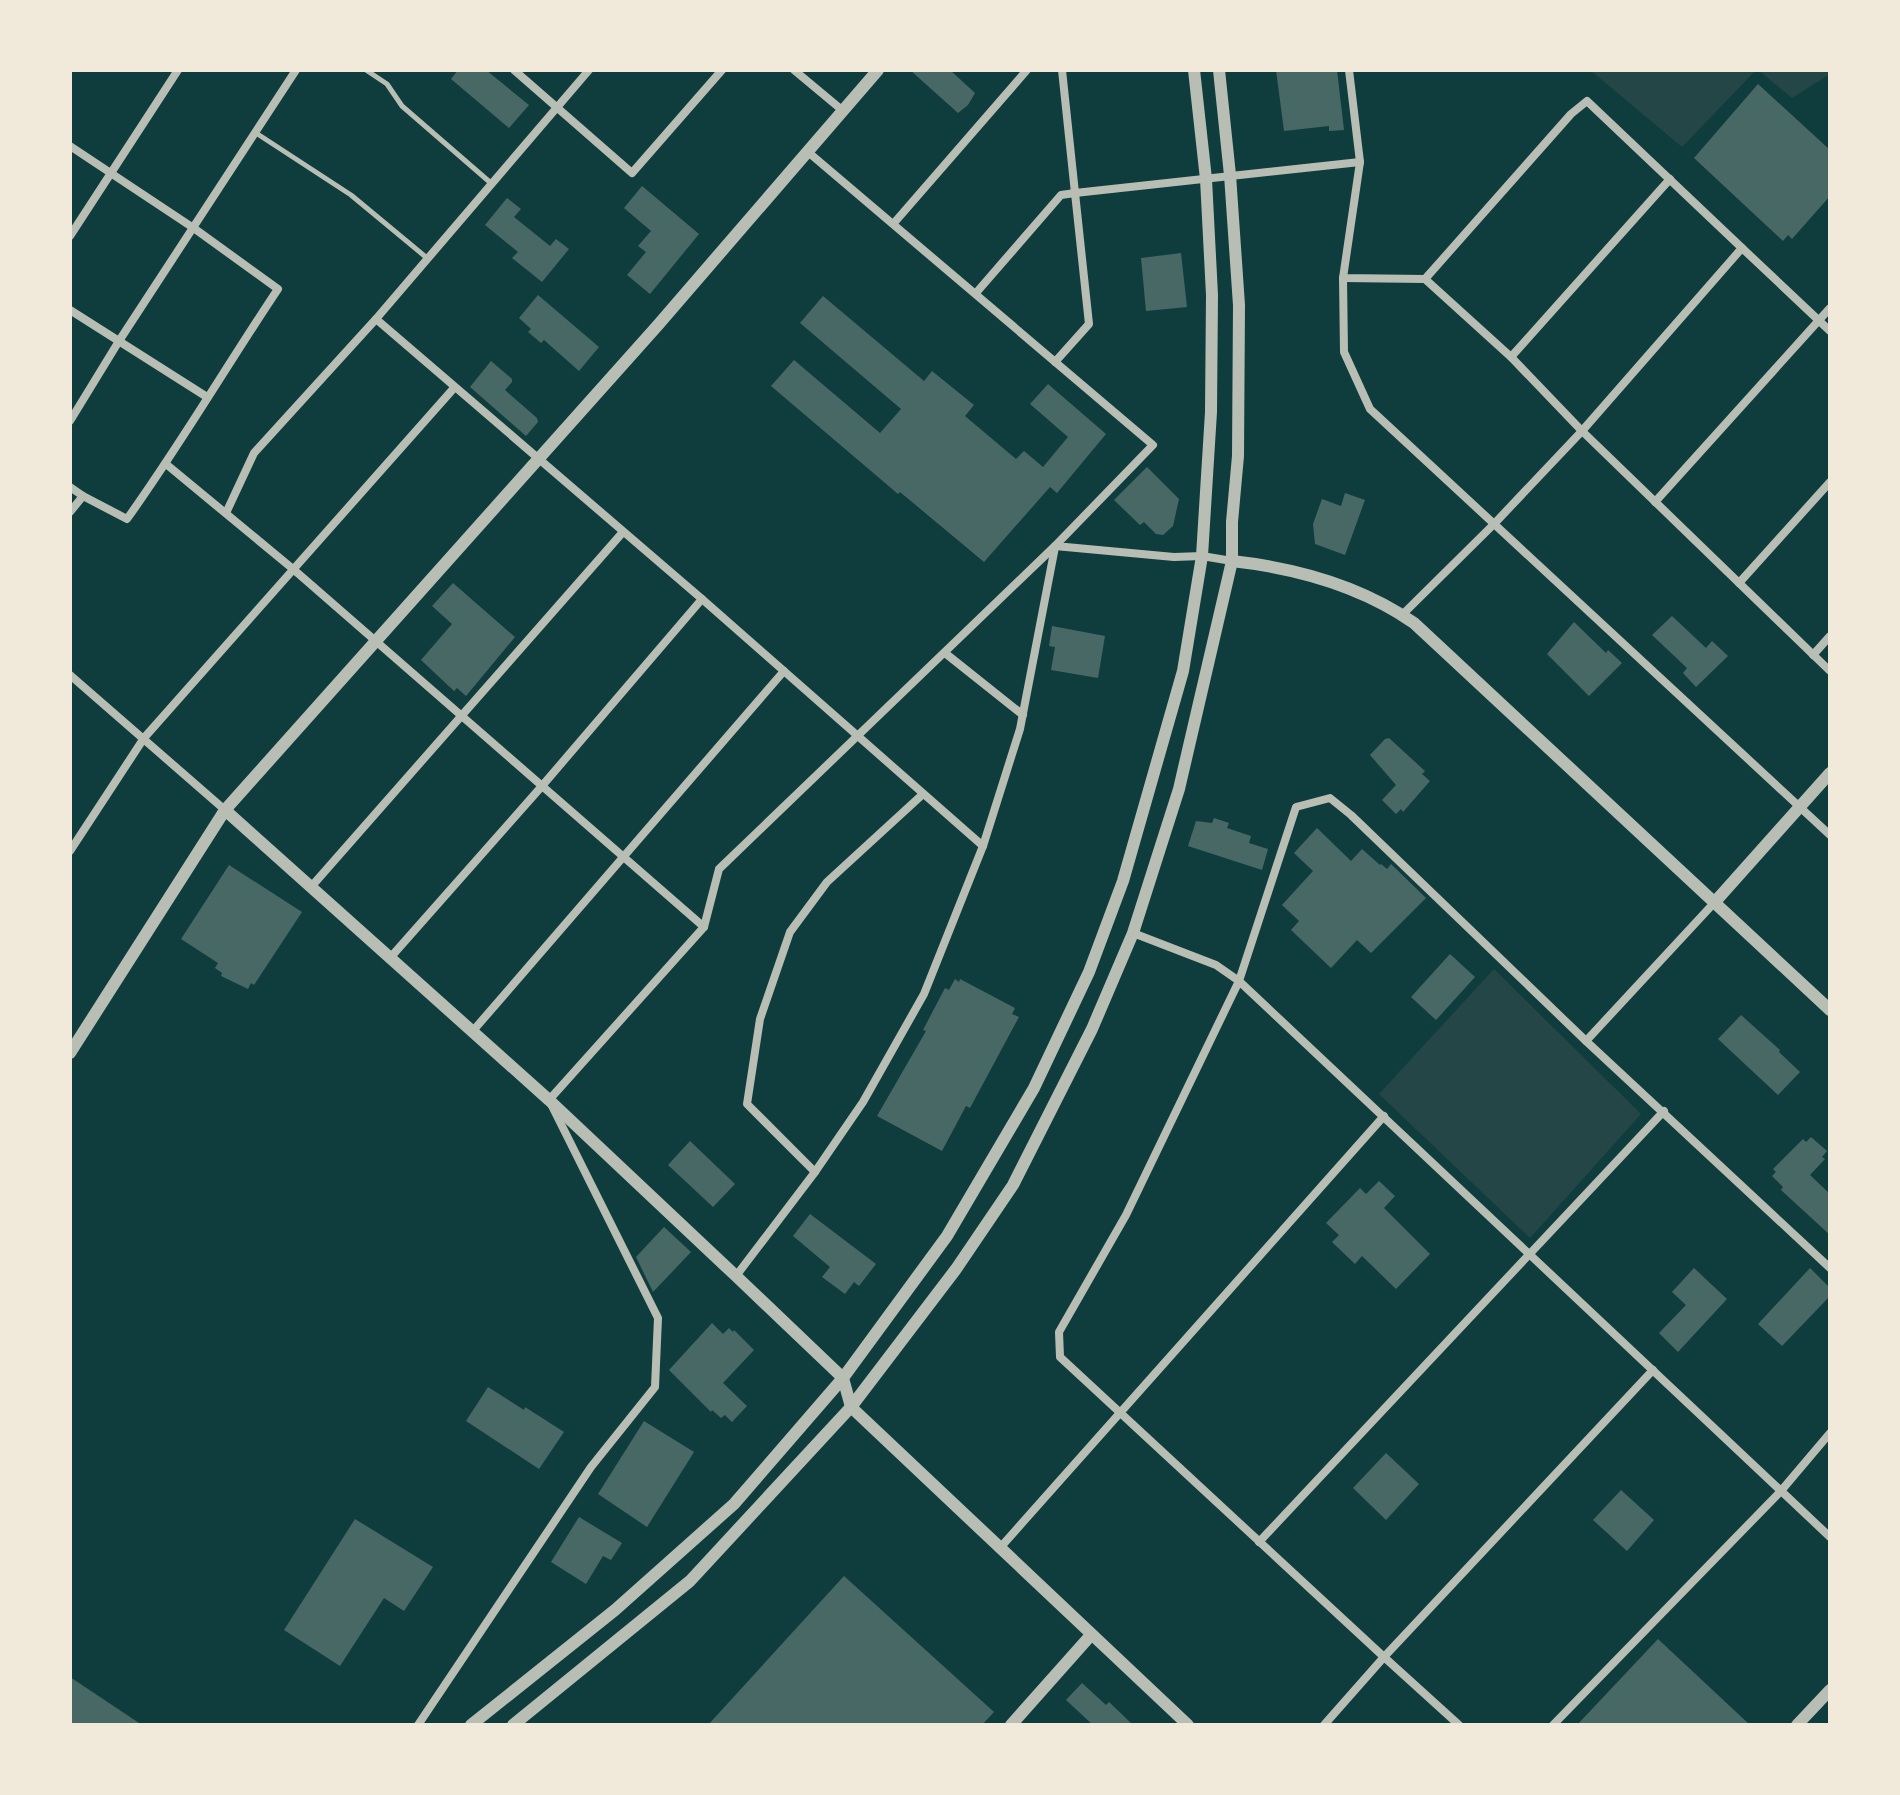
<svg xmlns="http://www.w3.org/2000/svg" width="1900" height="1795" viewBox="0 0 1900 1795" font-family="Literata,serif">
<style>
.green{fill:#244646}
.building{fill:#486865}
.lines{fill:none;stroke-linecap:round;stroke-linejoin:round}
.service{stroke:#b8beb3;stroke-width:5}
.minor{stroke:#b8beb3;stroke-width:8}
.tertiary{stroke:#b8beb3;stroke-width:12}
</style>
<rect width="100%" height="100%" fill="#0f3d3e"/>
<g class="green">
<path d="M1590,70H1756L1682,147Z"/>
<path d="M1758,70H1830V74L1792,98Z"/>
<path d="M1494,969L1641,1114L1530,1238L1379,1094Z"/>
</g>
<g class="building">
<path d="M458,70H486L529,105L509,128L451,79Z"/>
<path d="M910,70H950L975,93L968,105L958,113Z"/>
<path d="M1276,70H1337L1344,130L1329,131V126L1284,131Z"/>
<path d="M1758,84L1830,150V196L1792,239L1788,235L1783,241L1694,158Z"/>
<path d="M642,186L699,234L650,294L627,275L646,252L638,246L651,231L624,208Z"/>
<path d="M507,198L521,209L514,217L550,246L556,239L569,249L542,282L512,258L518,252L485,225Z"/>
<path d="M1181,253L1187,307L1146,311L1141,258Z"/>
<path d="M538,295L599,347L579,371L544,340L541,343L528,332L531,329L519,318Z"/>
<path d="M823,296L924,381L932,371L974,405L965,416L1016,459L1024,451L1043,467L1068,437L1030,404L1048,384L1106,434L1057,493L1050,487L984,562L900,492L898,494L771,386L794,360L880,433L901,409L800,323Z"/>
<path d="M491,361L512,379V382L505,390L537,418L538,422L526,436L470,387Z"/>
<path d="M1147,467L1179,499L1173,526L1163,535L1156,534L1144,522L1140,525L1114,500Z"/>
<path d="M1345,493L1365,500L1345,555L1315,544L1313,524L1322,499L1341,506Z"/>
<path d="M453,583L515,637L466,696L457,688L454,691L421,660L452,624L432,606Z"/>
<path d="M1672,616L1706,648L1712,641L1728,656L1696,687L1683,673L1687,668L1652,635Z"/>
<path d="M1574,622L1606,653L1608,650L1622,663L1589,696L1547,654Z"/>
<path d="M1052,626L1105,636L1098,678L1051,670L1055,647L1049,646Z"/>
<path d="M1389,738L1425,771L1422,774L1430,781L1403,812L1401,809L1396,814L1382,800L1396,785L1370,755L1385,739Z"/>
<path d="M1214,818L1229,823L1227,828L1251,836L1249,843L1268,849L1262,870L1188,846L1196,821L1212,823Z"/>
<path d="M1317,828L1351,861L1362,849L1380,865L1381,864L1387,869L1391,864L1426,898L1371,953L1357,940L1331,968L1291,930L1299,921L1282,905L1313,871L1294,853Z"/>
<path d="M229,865L302,912L254,985L251,983L248,989L221,976L222,973L215,968L218,963L181,939Z"/>
<path d="M1450,954L1475,977L1436,1020L1411,997Z"/>
<path d="M955,979L959,982L960,979L1015,1008L1012,1014L1019,1017L970,1108L966,1106L942,1151L877,1116L926,1031L923,1030L945,988L949,990Z"/>
<path d="M1741,1015L1780,1050L1779,1052L1800,1072L1778,1095L1718,1039Z"/>
<path d="M1811,1137L1827,1151L1822,1157L1825,1159L1810,1175L1830,1194V1235L1781,1190L1783,1187L1772,1176L1776,1172L1773,1169L1803,1139L1806,1142Z"/>
<path d="M690,1141L735,1184L713,1207L668,1165Z"/>
<path d="M1379,1181L1395,1196L1384,1208L1430,1254L1396,1289L1362,1256L1355,1264L1332,1242L1339,1235L1326,1223L1360,1188L1366,1194Z"/>
<path d="M810,1214L876,1264L859,1286L854,1282L845,1294L822,1277L830,1267L793,1236Z"/>
<path d="M664,1227L691,1252L653,1292L636,1257Z"/>
<path d="M1694,1268L1727,1299L1678,1352L1659,1333L1686,1305L1672,1292Z"/>
<path d="M1810,1268L1830,1288V1296L1782,1346L1758,1324Z"/>
<path d="M712,1323L723,1334L729,1328L733,1332L734,1330L754,1350L723,1383L747,1406L732,1422L725,1415L721,1418L712,1410L711,1412L669,1370Z"/>
<path d="M488,1387L524,1410L525,1407L564,1432L539,1469L466,1421Z"/>
<path d="M644,1421L694,1452L647,1527L598,1494Z"/>
<path d="M1386,1453L1419,1484L1386,1520L1353,1488Z"/>
<path d="M1621,1490L1654,1520L1627,1551L1593,1520Z"/>
<path d="M579,1517L622,1543L611,1560L603,1556L586,1584L551,1562Z"/>
<path d="M355,1519L433,1567L404,1611L384,1598L340,1666L284,1630Z"/>
<path d="M844,1576L994,1712L982,1725H708Z"/>
<path d="M1658,1639L1750,1725H1577Z"/>
<path d="M70,1677L142,1725H70Z"/>
<path d="M1082,1683L1106,1705L1109,1702L1133,1725H1093L1066,1700Z"/>
</g>
<g class="lines">
<g class="service">
<path d="M366,70L387,84L402,106L492,184"/>
<path d="M256,133L351,195L427,258"/>
</g>
<g class="minor">
<path d="M514,70L632,173L722,70"/>
<path d="M589,70L376,319L702,599L983,846"/>
<path d="M794,70L842,110"/>
<path d="M1062,70L1075,193L1360,162"/>
<path d="M1349,70L1360,162L1343,278L1425,279L1511,357L1582,431L1830,671"/>
<path d="M70,146L195,229L278,289C227,365 181,444 127,519L83,496"/>
<path d="M808,152L1153,445L1055,546L1174,557L1202,556L1232,561"/>
<path d="M894,223L1027,70"/>
<path d="M70,236L178,70"/>
<path d="M1742,248L1830,331"/>
<path d="M1343,278L1344,352L1370,409L1830,835"/>
<path d="M976,293L1061,195L1075,193L1089,324L1055,362"/>
<path d="M70,310L207,397"/>
<path d="M1511,357L1670,179"/>
<path d="M70,421L119,341L296,70"/>
<path d="M166,464L293,569L704,927"/>
<path d="M70,487L83,496L70,512"/>
<path d="M1655,502L1830,308"/>
<path d="M226,513L254,453L376,319"/>
<path d="M1739,583L1830,482"/>
<path d="M1402,615L1494,524L1582,431L1742,248L1587,101L1571,114L1425,279"/>
<path d="M945,653L1023,715"/>
<path d="M1813,655L1830,636"/>
<path d="M70,675L225,810"/>
<path d="M70,851L144,738L454,388"/>
<path d="M311,887L623,532"/>
<path d="M1714,903L1586,1041L1351,815L1330,798L1296,807L1239,981L1830,1537"/>
<path d="M1133,933L1216,965L1239,981L1126,1215L1059,1332L1060,1357L1384,1657L1653,1370"/>
<path d="M390,958L542,786L702,599"/>
<path d="M472,1032L784,671"/>
<path d="M1586,1041L1830,1268"/>
<path d="M815,1172L747,1104L760,1019L790,932L827,882L923,794"/>
<path d="M736,1276L815,1172L863,1102L924,994L983,846L1020,729L1055,547"/>
<path d="M1259,1542L1664,1111"/>
<path d="M999,1549L1384,1116"/>
<path d="M418,1725L591,1467L655,1387L658,1318L549,1100L704,927L719,869L1055,546"/>
<path d="M1324,1725L1384,1657L1459,1725"/>
<path d="M1553,1725L1781,1491L1830,1433"/>
</g>
<g class="tertiary">
<path d="M1232,561C1295,568 1361,586 1414,623L1830,1010"/>
<path d="M225,810L549,1100L736,1276L843,1378L851,1407L1188,1725"/>
<path d="M1714,903L1830,773"/>
<path d="M70,1053L225,810L658,325L878,70"/>
<path d="M471,1725L615,1610L734,1504L843,1378L947,1236L1034,1088L1089,972L1123,881L1183,671L1202,556L1211,412L1212,295L1206,179L1194,70"/>
<path d="M513,1725L690,1581L851,1407L956,1269L1013,1185L1092,1029L1133,933L1179,789L1232,561V522L1238,456L1239,305L1230,175L1219,70"/>
<path d="M1011,1725L1091,1635"/>
<path d="M1797,1725L1830,1690"/>
</g>
</g>
<rect width="1900" height="1795" fill="none" stroke="#f1e9da" stroke-width="144"/>
</svg>
